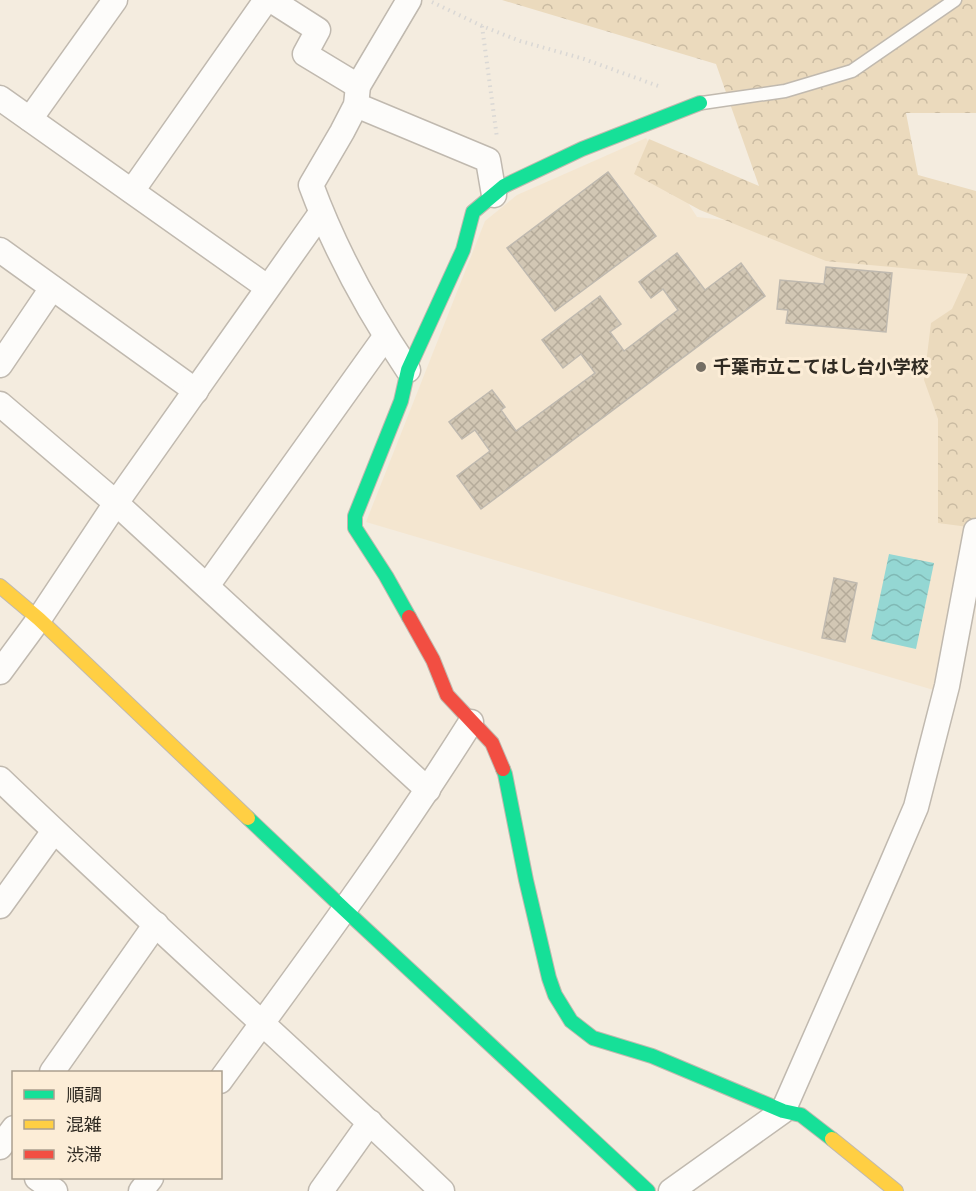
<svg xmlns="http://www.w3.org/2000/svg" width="976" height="1191" viewBox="0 0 976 1191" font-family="Karla,'Noto Sans JP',sans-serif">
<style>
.built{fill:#f4e6d0}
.forest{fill:url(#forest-crowns)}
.water{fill:url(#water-waves)}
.building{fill:url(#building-cross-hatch);stroke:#bfb9af;stroke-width:1.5}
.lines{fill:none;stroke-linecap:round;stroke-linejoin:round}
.lane-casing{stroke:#c0b9af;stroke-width:15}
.street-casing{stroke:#c0b9af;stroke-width:27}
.fast-casing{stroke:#c0b9af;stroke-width:16}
.slow-casing{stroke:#c0b9af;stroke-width:16}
.jam-casing{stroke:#c0b9af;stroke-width:16}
.path{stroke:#dad8d5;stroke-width:4;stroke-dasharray:1.5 4.5;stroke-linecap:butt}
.lane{stroke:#fdfcfa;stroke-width:12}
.street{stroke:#fdfcfa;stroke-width:24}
.fast{stroke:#16e098;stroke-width:14}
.slow{stroke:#ffcf43;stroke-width:14}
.jam{stroke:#f24e42;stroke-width:14}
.poi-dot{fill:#746e64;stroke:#fcedd7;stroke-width:2}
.labels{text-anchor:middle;stroke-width:6;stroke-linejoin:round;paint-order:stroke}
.poi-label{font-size:18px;font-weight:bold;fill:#2f2a22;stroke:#fcedd7;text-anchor:start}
</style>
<defs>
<pattern id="forest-crowns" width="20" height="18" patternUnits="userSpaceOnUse" patternTransform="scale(1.5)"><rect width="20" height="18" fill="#ebdabd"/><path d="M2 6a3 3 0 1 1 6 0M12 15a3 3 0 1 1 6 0" fill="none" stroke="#cabba2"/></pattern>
<pattern id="water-waves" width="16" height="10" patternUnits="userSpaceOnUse" patternTransform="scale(1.5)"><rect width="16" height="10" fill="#94d7d3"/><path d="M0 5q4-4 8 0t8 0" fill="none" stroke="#80b9b5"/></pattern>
<pattern id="building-cross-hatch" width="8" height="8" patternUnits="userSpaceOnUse" patternTransform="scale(1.5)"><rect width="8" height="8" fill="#d2c7b4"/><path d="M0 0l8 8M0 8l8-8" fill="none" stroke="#b5ab9a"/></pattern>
</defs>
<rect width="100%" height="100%" fill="#f4ecdf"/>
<path class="built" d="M646,138L697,217L976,248V487L937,691L366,522L485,221L517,195Z"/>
<path class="forest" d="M502,0H976V113H906L918,175L976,191V528L938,523V419L924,380L931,323L952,309L968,274L826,261L700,210L634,174L649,139L759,186L716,64Z"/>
<path class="water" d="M889,554L934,563L916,649L871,639Z"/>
<g class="building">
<path d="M608,172L656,236L555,311L507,248Z"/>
<path d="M677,253L705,290L741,263L765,296L481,509L457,476L490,451L475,430L462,439L449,422L492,390L505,407L501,410L516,431L595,373L581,354L563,368L542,340L600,296L621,324L610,332L624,351L678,310L663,289L651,298L639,282Z"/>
<path d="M826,267L892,273L886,332L786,323L788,310L777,309L780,280L824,284Z"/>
<path d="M834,578L857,583L845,642L822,638Z"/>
</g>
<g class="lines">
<defs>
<path id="lane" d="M702,103L785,91L852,71L955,0"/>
<g id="street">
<path d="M271,0L318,30L305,54L358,86"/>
<path d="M0,98L267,287"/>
<path d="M356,105L488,160L494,195"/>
<path d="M30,119L115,0"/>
<path d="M132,191L266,0"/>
<path d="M0,250L196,391"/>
<path d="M0,365L52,288"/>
<path d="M408,370C369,312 335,250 311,185L342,132L356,105L358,86L409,0"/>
<path d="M0,404L116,503L428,790"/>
<path d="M207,586L385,337"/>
<path d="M0,672L39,619L116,503L321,213"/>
<path d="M0,779C145,918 296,1052 442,1191"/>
<path d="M0,906L54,831"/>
<path d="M52,1072L156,924"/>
<path d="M220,1081C306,963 393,846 471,722"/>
<path d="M0,1147L14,1128"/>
<path d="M37,1178L55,1191"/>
<path d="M141,1191L151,1178"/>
<path d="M321,1191L370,1122"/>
<path d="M671,1191L783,1111L889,870L916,807L947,686L976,531"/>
</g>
<g id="fast">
<path d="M409,617L386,576L355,528V516L401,401L408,370L463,250L473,212L504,186L582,149L700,103"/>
<path d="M503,769L505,774L526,880L549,978L555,995L571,1021L593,1038L652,1056L783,1111L801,1115L832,1139"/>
<path d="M248,818L344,909L648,1191"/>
</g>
<g id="slow">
<path d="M0,586L39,619L248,818"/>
<path d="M832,1139L896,1191"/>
</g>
<path id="jam" d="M409,617L433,660L447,695L492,743L503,769"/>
</defs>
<use href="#lane" class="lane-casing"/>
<use href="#street" class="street-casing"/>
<use href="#fast" class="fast-casing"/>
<use href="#slow" class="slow-casing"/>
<use href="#jam" class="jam-casing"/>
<g class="path">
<path d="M432,2L482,26L520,41L584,59L661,87"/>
<path d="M482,26L497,138"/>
</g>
<use href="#lane" class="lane"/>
<use href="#street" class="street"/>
<use href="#fast" class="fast"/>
<use href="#slow" class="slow"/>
<use href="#jam" class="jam"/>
</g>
<circle class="poi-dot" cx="701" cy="367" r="6"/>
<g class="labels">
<g class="poi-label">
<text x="713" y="373">千葉市立こてはし台小学校</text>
</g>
</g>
<rect x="12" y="1071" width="210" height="108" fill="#fcedd7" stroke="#aa9f8f" stroke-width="1.5"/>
<rect x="24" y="1090" width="30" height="9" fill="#16e098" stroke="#aa9f8f" stroke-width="1.5"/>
<text x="66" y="1101" font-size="18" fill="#2f2a22">順調</text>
<rect x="24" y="1120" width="30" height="9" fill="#ffcf43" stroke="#aa9f8f" stroke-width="1.5"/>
<text x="66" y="1131" font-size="18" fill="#2f2a22">混雑</text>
<rect x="24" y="1150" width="30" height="9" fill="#f24e42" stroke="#aa9f8f" stroke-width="1.5"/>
<text x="66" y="1161" font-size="18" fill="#2f2a22">渋滞</text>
</svg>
